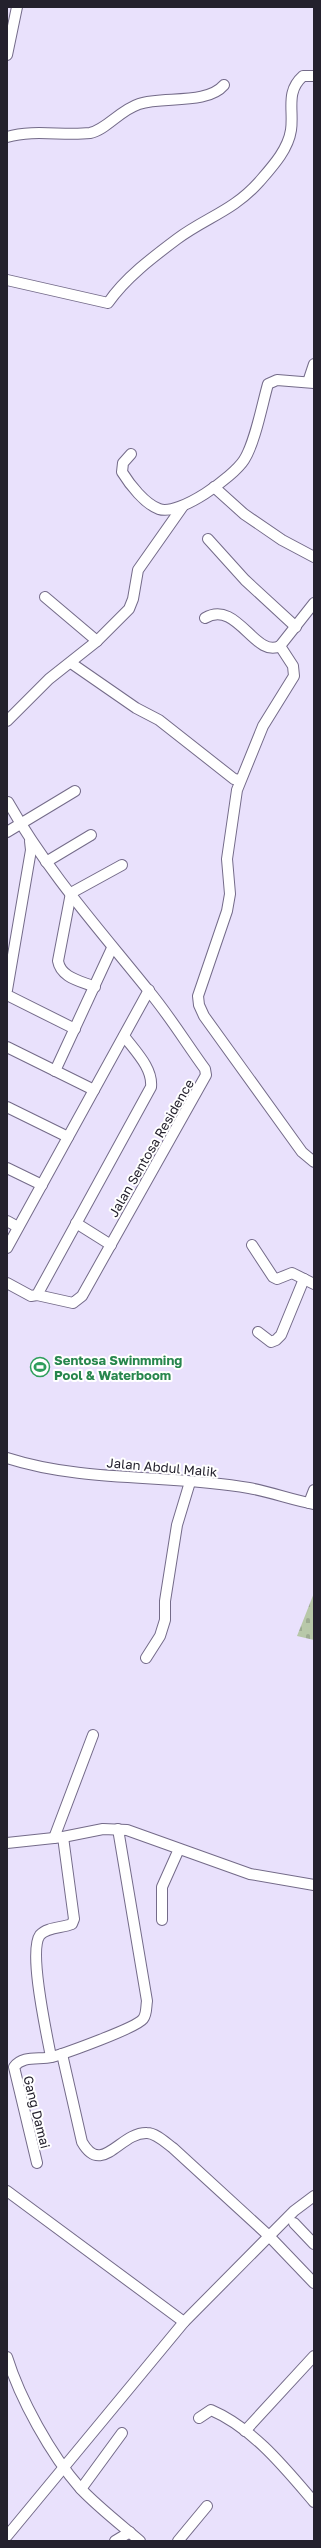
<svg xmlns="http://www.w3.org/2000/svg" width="321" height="2548" viewBox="0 0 321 2548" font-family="'Golos Text',sans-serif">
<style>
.cemetery{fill:url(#cemetery-stones)}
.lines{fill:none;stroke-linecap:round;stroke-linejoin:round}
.minor-casing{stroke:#746b89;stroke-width:12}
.minor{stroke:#fff;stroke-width:10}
.labels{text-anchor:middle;stroke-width:4;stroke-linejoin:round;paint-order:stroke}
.street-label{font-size:13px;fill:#24212d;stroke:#fff}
.leisure-label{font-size:13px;font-weight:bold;fill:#27864d;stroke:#fff;text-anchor:start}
</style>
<defs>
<pattern id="cemetery-stones" width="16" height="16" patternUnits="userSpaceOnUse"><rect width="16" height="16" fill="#b8c8a9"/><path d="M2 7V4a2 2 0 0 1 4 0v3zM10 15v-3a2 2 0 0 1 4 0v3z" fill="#9eac92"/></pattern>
</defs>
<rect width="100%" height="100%" fill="#e9e1fc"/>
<path class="cemetery" d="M314,1593V1640L297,1636Z"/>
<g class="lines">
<defs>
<g id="minor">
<path d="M7,55L17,7"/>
<path d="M7,137C34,129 62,136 90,133C106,130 120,110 139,104C163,96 207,105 224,85"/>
<path d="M7,280L108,303C125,278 153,257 177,239C207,217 233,211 259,182C272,167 288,150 291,130C294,110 285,92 303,76H314"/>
<path d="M308,382L314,364"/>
<path d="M131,454L123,463L122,472C130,485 145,504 159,509C180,516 233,477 244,460C255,443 262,405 268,384L277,380L314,383"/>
<path d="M214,487L244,514L282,540L314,557"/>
<path d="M208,539L245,580L296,627"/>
<path d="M45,597L97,641"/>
<path d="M314,603L280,646L293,666L294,676L263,726L237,790L227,859L230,894L227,911L198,996L199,1005L204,1016L302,1152L314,1162"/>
<path d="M205,618C237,599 255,659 280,646"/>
<path d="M71,663L136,708L159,720L234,779L240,780"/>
<path d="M7,721L49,679L97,641L129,609L133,599L138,570L183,506"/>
<path d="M8,802C47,871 99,929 148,990C169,1015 186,1043 205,1069L206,1075L82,1296L73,1303L37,1295"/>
<path d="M7,832L75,791"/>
<path d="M46,862L91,835"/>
<path d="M95,987C81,981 61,978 58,961L71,893L122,865"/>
<path d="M7,990L31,850L30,841"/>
<path d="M7,995L75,1029"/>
<path d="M7,1047L94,1090"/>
<path d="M55,1071L112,948"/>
<path d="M7,1107L68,1137"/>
<path d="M7,1168L42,1185"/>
<path d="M7,1221L18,1227"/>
<path d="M76,1223L111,1245"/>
<path d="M252,1245L273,1277L277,1279L292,1273L314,1284"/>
<path d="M7,1248L149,990"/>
<path d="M7,1283L31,1296L37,1295L151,1087C153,1068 135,1051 124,1036"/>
<path d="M258,1332L271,1342L276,1340L281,1335L304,1279"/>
<path d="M7,1458C85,1483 169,1474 249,1488C271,1492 292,1500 314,1504"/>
<path d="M309,1503L314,1490"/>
<path d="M146,1658L160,1636L165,1620V1601L177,1525L190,1482"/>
<path d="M54,1838L93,1735"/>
<path d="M7,1843L63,1837L103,1829L127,1830L250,1874L314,1885"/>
<path d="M162,1920V1887L179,1849"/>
<path d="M62,2054L82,2142C102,2177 120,2132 147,2133C156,2133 166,2143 173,2148L269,2236L314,2283"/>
<path d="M51,2057C47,2035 28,1951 40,1935C47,1927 62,1928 72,1924L74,1919L63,1837"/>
<path d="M37,2163L14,2067C23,2055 39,2060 52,2057C66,2053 136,2028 143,2019C147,2014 146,2006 147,2001L118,1829"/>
<path d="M7,2191L184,2322"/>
<path d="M294,2223L314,2244"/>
<path d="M7,2357C20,2399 51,2455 80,2488C98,2507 120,2524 140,2541"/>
<path d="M199,2418L211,2410C253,2428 285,2468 314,2502"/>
<path d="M245,2431L314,2356"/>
<path d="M81,2489L122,2433"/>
<path d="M7,2536L184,2322L294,2211L314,2196"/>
<path d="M115,2541L130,2532"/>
<path d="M178,2541L207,2506"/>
</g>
</defs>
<use href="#minor" class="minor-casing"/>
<use href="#minor" class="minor"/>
</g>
<defs>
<symbol id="stadium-ring" viewBox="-11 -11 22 22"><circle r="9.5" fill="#fff" stroke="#2e9e5b" stroke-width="1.5"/><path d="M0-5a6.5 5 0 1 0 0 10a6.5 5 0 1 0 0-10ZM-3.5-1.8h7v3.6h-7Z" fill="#2e9e5b"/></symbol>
</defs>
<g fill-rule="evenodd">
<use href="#stadium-ring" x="29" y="1356" width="22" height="22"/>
</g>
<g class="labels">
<g class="street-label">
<text transform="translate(151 1148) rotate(-60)" y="5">Jalan Sentosa Residence</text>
<text transform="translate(162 1467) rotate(5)" y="5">Jalan Abdul Malik</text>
<text transform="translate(37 2112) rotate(76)" y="5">Gang Damai</text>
</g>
<g class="leisure-label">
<text x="54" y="1365">Sentosa Swinmming<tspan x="54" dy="15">Pool &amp; Waterboom</tspan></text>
</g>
</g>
<rect width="321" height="2548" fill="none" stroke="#24212d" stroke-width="16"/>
</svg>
